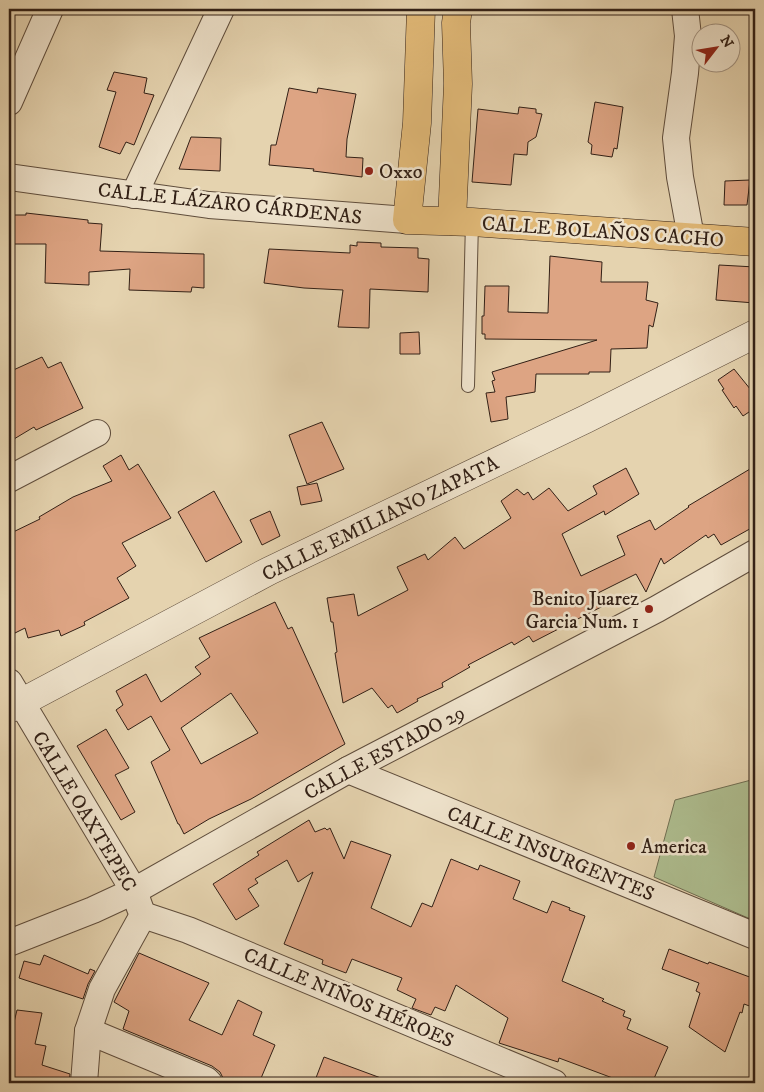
<svg xmlns="http://www.w3.org/2000/svg" width="764" height="1092" viewBox="0 0 764 1092" font-family="'IM FELL DW Pica',serif">
<style>
.green{fill:#aebe90;stroke:#706f53}
.building{fill:#dda483;stroke:#322016;fill-rule:evenodd}
.lines{fill:none;stroke-linecap:round;stroke-linejoin:round}
.service-casing{stroke:#5f4d3c;stroke-width:14}
.minor-casing{stroke:#5f4d3c;stroke-width:28}
.tertiary-casing{stroke:#5f4d3c;stroke-width:29}
.primary-casing{stroke:#322016;stroke-width:29}
.service{stroke:#eee2cb;stroke-width:12}
.minor{stroke:#eee2cb;stroke-width:26}
.tertiary{stroke:#eee2cb;stroke-width:28}
.primary{stroke:#e2ba78;stroke-width:28}
.poi-dot{fill:#8f2418;stroke:#eee2cb;stroke-width:2}
.labels{text-anchor:middle;stroke-width:5;stroke-linejoin:round;paint-order:stroke}
.poi-label{font-size:20px;fill:#322016;stroke:#eee2cb;text-anchor:start}
.street-label{font-size:20px;fill:#322016;stroke:#eee2cb}
</style>
<rect width="100%" height="100%" fill="#e5d3af"/>
<filter id="stains"><feTurbulence type="fractalNoise" baseFrequency=".004" numOctaves="4"/><feColorMatrix values="0 0 0 0 .2 0 0 0 0 .09 0 0 0 0 .02 0 0 0 .5 -.17"/></filter>
<radialGradient id="worn" r=".72"><stop offset=".6" stop-color="#630" stop-opacity="0"/><stop offset="1" stop-color="#630" stop-opacity=".3"/></radialGradient>
<path class="green" d="M755,779V921L654,877L675,800Z"/>
<g class="building">
<path d="M114,72L147,78L144,93L154,95L134,145L126,142L120,154L99,147L116,92L107,90Z"/>
<path d="M289,88L317,93L318,88L356,94L347,139L346,157L363,158L362,177L313,171L314,169L269,165L271,145H276Z"/>
<path d="M595,102L623,107L617,149L614,148L612,157L591,154L592,145L588,142Z"/>
<path d="M519,107L536,109V113L542,114L536,137L528,142L527,155L514,154L511,185L472,182L478,109L518,114Z"/>
<path d="M191,137L221,138L220,171L179,169Z"/>
<path d="M750,180L747,205H724L725,181Z"/>
<path d="M26,213L88,220V223L102,224L100,251L204,254V288L192,287L191,292L129,290L130,269L89,272V285L45,283L46,244H13L14,242H9V215H26Z"/>
<path d="M357,242L381,243V247L418,248V258L429,259L428,292L370,289L369,328L338,327L343,290L304,288L264,283L269,249L350,253V245L357,246Z"/>
<path d="M550,256L602,262L601,282H648L646,300L658,303L653,327L649,325L647,348L611,349L610,372H589V374H536L535,392L506,397L508,419L491,422L486,393L495,392L492,381L495,380L492,372L597,340L485,339V334H482V316H484L485,286H509L508,312L548,313Z"/>
<path d="M719,265L755,267V303L716,300Z"/>
<path d="M419,332L420,354H400V333Z"/>
<path d="M42,357L48,368L61,362L83,408L36,430L34,427L9,442V372Z"/>
<path d="M734,369L755,395V408L743,416L736,406L734,408L722,390L724,389L718,380Z"/>
<path d="M322,422L344,469L307,484L289,435Z"/>
<path d="M121,455L129,470L138,464L171,518L122,543L136,566L117,578L129,598L84,622L85,625L61,636L59,630L28,638L25,628L9,636V534L40,519L39,517L73,497L112,481L103,466Z"/>
<path d="M755,466V526L721,545L714,534L708,538L706,535L664,564L661,558L646,592L636,574L598,593L605,605L533,642L529,636L514,645L512,642L468,665L470,667L442,683L443,687L417,699L418,701L397,713L392,705L388,708L372,688L343,703L335,653L337,652L333,622H331L327,598L354,594L358,616L408,590L397,567L425,554L428,560L455,537L464,549L511,518L501,501L517,489L524,495L528,492L533,500L549,488L568,511L597,494L593,486L626,468L639,494L605,515L604,511L562,534L581,576L625,555L617,536L650,520L655,530L689,507L688,506Z"/>
<path d="M317,483L322,501L301,505L297,487Z"/>
<path d="M214,491L242,542L206,562L178,512Z"/>
<path d="M270,511L280,536L262,545L250,520Z"/>
<path d="M275,602L288,629L292,627L345,744L251,799L209,819L184,834L179,824H178L151,762L170,750L151,716L128,730L116,710L123,705L116,691L146,674L161,702L201,674L195,667L210,657L199,638ZM231,693L258,733L201,764L181,728Z"/>
<path d="M106,729L129,768L115,775L135,812L121,820L77,746Z"/>
<path d="M309,820L315,832L325,828L327,830L330,828L344,859L351,841L391,855L371,908L411,927L422,903L432,907L451,859L478,870L480,865L520,881L513,899L547,913L552,901L570,908L569,910L585,916L562,981L604,999L602,1001L625,1011L623,1016L631,1019L627,1029L668,1047L652,1083H626L559,1058L558,1062L499,1043L508,1018L456,985L445,1011L435,1007L431,1015L412,1008L416,999L397,990L402,978L352,959L346,973L322,964L323,960L284,944L313,872L298,882L287,860L255,879L258,883L248,889L259,906L236,920L213,884L259,855L257,852Z"/>
<path d="M669,949L708,964L709,962L755,979V1008L744,1004L742,1013L740,1012L725,1052L689,1027L700,993L696,991L699,983L662,969Z"/>
<path d="M139,953L209,983L189,1020L222,1035L238,1000L262,1012L253,1035L275,1045L259,1083H232L223,1078L220,1072L212,1066L123,1029L129,1011L114,1002Z"/>
<path d="M44,955L88,974L90,969L95,971L88,984L83,999L19,978L24,961L40,965Z"/>
<path d="M17,1010L42,1013L35,1044L46,1046L42,1065L70,1074L69,1083H23L12,1080L14,1074L9,1072V1043Z"/>
<path d="M324,1057L389,1081V1083H314Z"/>
</g>
<g class="lines">
<defs>
<path id="service" d="M468,386L472,222"/>
<g id="minor">
<path d="M685,9L688,36L685,73L676,138L680,177L691,237"/>
<path d="M9,102L50,9"/>
<path d="M9,177L209,205L407,220"/>
<path d="M134,195L221,9"/>
<path d="M9,479L97,433"/>
<path d="M9,682L134,891L140,908"/>
<path d="M348,770L755,936"/>
<path d="M143,915L188,930L554,1083"/>
<path d="M9,943L93,910L134,891L348,770L657,609L755,553"/>
<path d="M88,1031L206,1080L209,1083"/>
<path d="M84,1083L88,1031L102,989L143,915"/>
</g>
<path id="tertiary" d="M9,709L269,571L586,419L755,334"/>
<g id="primary">
<path d="M421,9L417,123L407,220L472,222L755,242"/>
<path d="M452,221L458,84L456,23L458,9"/>
</g>
</defs>
<use href="#service" class="service-casing"/>
<use href="#minor" class="minor-casing"/>
<use href="#tertiary" class="tertiary-casing"/>
<use href="#primary" class="primary-casing"/>
<use href="#service" class="service"/>
<use href="#minor" class="minor"/>
<use href="#tertiary" class="tertiary"/>
<use href="#primary" class="primary"/>
</g>
<g class="poi-dot">
<circle cx="369" cy="171" r="5"/>
<circle cx="649" cy="609" r="5"/>
<circle cx="631" cy="846" r="5"/>
</g>
<g class="labels">
<g class="poi-label">
<text x="379" y="178">Oxxo</text>
<text x="639" y="605" text-anchor="end">Benito Juarez<tspan x="639" dy="23">Garcia Num. 1</tspan></text>
<text x="641" y="853">America</text>
</g>
<g class="street-label">
<text transform="translate(230 203) rotate(6)" y="7">CALLE LÁZARO CÁRDENAS</text>
<text transform="translate(603 231) rotate(4)" y="7">CALLE BOLAÑOS CACHO</text>
<text transform="translate(380 518) rotate(-26)" y="7">CALLE EMILIANO ZAPATA</text>
<text transform="translate(384 752) rotate(-28)" y="7">CALLE ESTADO 29</text>
<text transform="translate(85 811) rotate(59)" y="7">CALLE OAXTEPEC</text>
<text transform="translate(551 853) rotate(22)" y="7">CALLE INSURGENTES</text>
<text transform="translate(349 997) rotate(23)" y="7">CALLE NIÑOS HÉROES</text>
</g>
</g>
<rect width="764" height="1092" fill="none" stroke="#e5d3af" stroke-width="30"/>
<rect x="10" y="10" width="744" height="1072" fill="none" stroke="#322016" stroke-width="2.5"/>
<rect x="15" y="15" width="734" height="1062" fill="none" stroke="#322016"/>
<g transform="translate(716 48) rotate(59)"><circle r="24" fill="#eee2cb" stroke="#a39483"/>
<path d="M0-4L9 19L0 12L-9 19Z" fill="#8f2418"/>
<text y="-8" font-size="14" font-weight="bold" text-anchor="middle" fill="#322016">N</text>
</g>
<rect width="100%" height="100%" filter="url(#stains)"/>
<rect width="100%" height="100%" fill="url(#worn)"/>
</svg>
